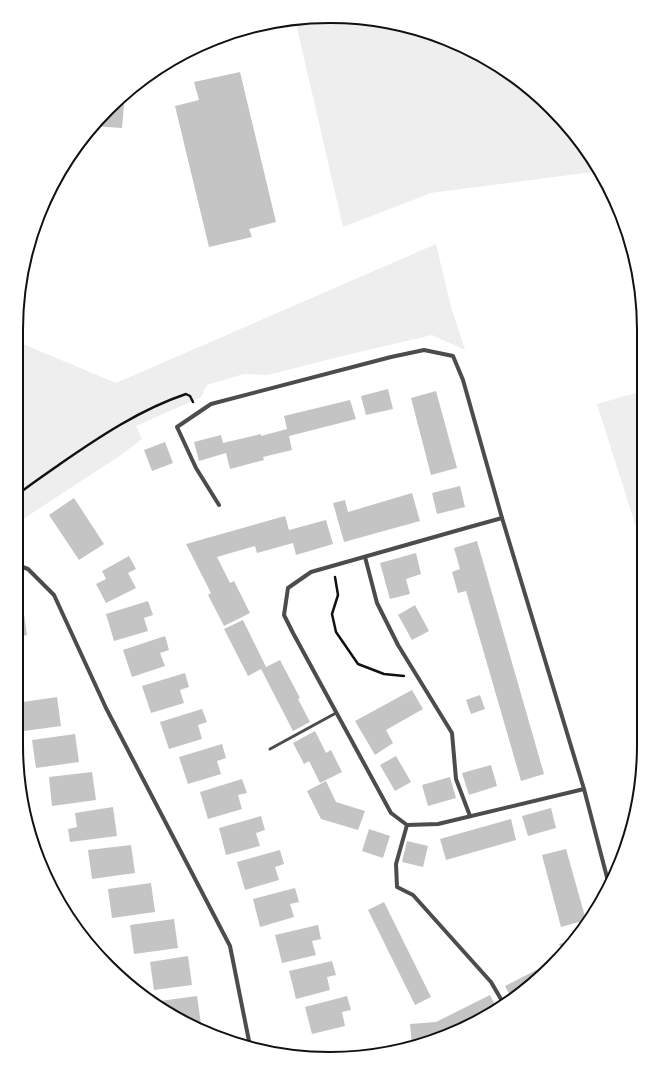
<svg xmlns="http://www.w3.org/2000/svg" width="660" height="1075" viewBox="0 0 660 1075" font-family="Inter,sans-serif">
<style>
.green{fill:#eee}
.building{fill:#c4c4c4}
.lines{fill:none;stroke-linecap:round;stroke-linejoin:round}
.path{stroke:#111;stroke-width:2.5}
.service{stroke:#4c4c4c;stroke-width:3}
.minor{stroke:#4c4c4c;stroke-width:4}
.rim{fill:none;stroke:#111;stroke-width:2}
</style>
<rect width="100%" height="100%" fill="#fff"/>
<g class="green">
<path d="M350,17L411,27L469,48L521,81L566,123L600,171L431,193L343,227L295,19Z"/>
<path d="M436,244L451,307L465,350L432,335L338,357L268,375L244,374L207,385L201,397L136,426L142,439L121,455L17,523L18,342L116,383Z"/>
<path d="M643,391L642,546L597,404Z"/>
</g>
<g class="building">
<path d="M240,72L276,222L249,229L252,237L209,247L175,106L199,100L194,82Z"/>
<path d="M125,93L122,128L93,126L123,94Z"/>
<path d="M388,389L393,409L366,415L361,396Z"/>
<path d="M436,391L457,468L431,475L411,398Z"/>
<path d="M350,400L356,419L289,436L292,450L263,457L264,460L230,469L226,453L199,461L194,442L221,435L223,443L261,434V436L287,429L284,416Z"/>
<path d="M165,442L173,463L152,471L144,450Z"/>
<path d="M460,486L465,507L437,514L432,493Z"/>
<path d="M412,493L420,521L344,542L333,503L345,500L348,512Z"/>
<path d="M74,498L104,544L79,560L49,515Z"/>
<path d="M285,516L289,530L326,520L333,544L296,555L293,543L257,553L255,546L217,557L230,583L234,581L250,613L224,626L208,595L211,593L186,544Z"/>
<path d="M477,541L544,774L521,781L466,591L458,593L452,572L460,569L454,548Z"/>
<path d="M416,553L421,574L406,579L410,594L390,599L380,563Z"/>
<path d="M129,556L136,569L128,573L136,588L106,603L96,584L106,579L102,571Z"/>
<path d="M148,601L153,615L144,618L148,631L114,641L106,614Z"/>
<path d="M415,605L429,631L412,640L398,615Z"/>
<path d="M17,607H23L27,635L17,637Z"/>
<path d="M243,620L266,667L280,660L300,698L298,699L310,722L293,731L261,669L248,676L224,629Z"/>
<path d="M165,636L169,650L160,653L165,666L132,677L123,650Z"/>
<path d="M185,673L189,687L180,690L184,703L151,713L142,686Z"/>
<path d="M412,690L423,709L386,730L393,743L375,755L355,721Z"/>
<path d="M480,695L485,709L471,714L466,700Z"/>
<path d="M57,697L61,726L17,732L16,703Z"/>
<path d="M202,709L207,722L198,725L202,739L169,749L160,722Z"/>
<path d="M315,731L326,753L331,750L342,772L320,783L309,761L304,764L293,743Z"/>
<path d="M75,734L79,762L36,768L32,740Z"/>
<path d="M222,744L226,758L217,761L221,774L188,784L179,757Z"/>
<path d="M396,756L411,782L395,791L380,765Z"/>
<path d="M491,765L497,786L469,795L462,773Z"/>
<path d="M92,772L96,800L52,806L49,777Z"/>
<path d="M450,777L456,798L428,806L422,785Z"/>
<path d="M242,779L247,793L238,795L242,809L208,819L200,792Z"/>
<path d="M326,781L336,802L365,811L358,830L321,819L307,791Z"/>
<path d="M113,807L117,836L70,842L68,829L77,827L75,813Z"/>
<path d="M551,808L556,828L528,836L522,816Z"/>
<path d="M261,816L265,830L256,833L260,846L226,855L219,828Z"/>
<path d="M511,819L516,840L446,860L440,839Z"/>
<path d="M369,829L390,836L383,858L362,851Z"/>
<path d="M407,841L428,846L423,867L402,862Z"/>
<path d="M131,845L135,873L92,879L88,850Z"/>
<path d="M566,849L586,920L561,927L542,855Z"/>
<path d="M280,850L284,864L275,867L279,880L245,890L237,862Z"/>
<path d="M151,883L155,912L112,918L108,889Z"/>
<path d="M295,888L299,902L290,904L294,917L260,927L253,899Z"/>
<path d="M384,902L431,997L415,1005L368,910Z"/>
<path d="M174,919L178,948L134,954L130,925Z"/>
<path d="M318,925L321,939L312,941L316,955L282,963L275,935Z"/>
<path d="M576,939L562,952L559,944Z"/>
<path d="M188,956L192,985L154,990L150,962Z"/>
<path d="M332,961L336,975L327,977L330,990L296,999L289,971Z"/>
<path d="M550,963L512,999L505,986Z"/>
<path d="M490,995L497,1009L431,1042L412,1045L410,1024L436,1022Z"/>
<path d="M197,996L201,1024L196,1025L153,1002Z"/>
<path d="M347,996L351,1010L342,1012L345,1026L312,1034L305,1007Z"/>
</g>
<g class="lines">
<g class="path">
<path d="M17,495C31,484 46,474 60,464C99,437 141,409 186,394L190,396L193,402"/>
<path d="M335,577L338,595L332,614L336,632L358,664L384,674L404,676"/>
</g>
<path class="service" d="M270,749L336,713"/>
<g class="minor">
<path d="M219,505L196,468L177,427L211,404L391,357L424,350L453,356L463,380L502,518L584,789L609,885"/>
<path d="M502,518L466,528L311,572L288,588L284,615L293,633L391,813L407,825L438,824L584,789"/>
<path d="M365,557L377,603L398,645L452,733L456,779L470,816"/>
<path d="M17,565L28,569L54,595L106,708L230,946L250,1046"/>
<path d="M407,825L396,864L397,887L413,895L491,982L505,1006"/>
</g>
</g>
<path d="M0 0H660V1075H0ZM330 23H330A307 307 0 0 1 637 330V745A307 307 0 0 1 330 1052H330A307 307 0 0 1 23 745V330A307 307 0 0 1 330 23Z" fill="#fff" fill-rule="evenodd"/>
<path class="rim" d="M330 23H330A307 307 0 0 1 637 330V745A307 307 0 0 1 330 1052H330A307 307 0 0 1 23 745V330A307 307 0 0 1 330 23Z"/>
</svg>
